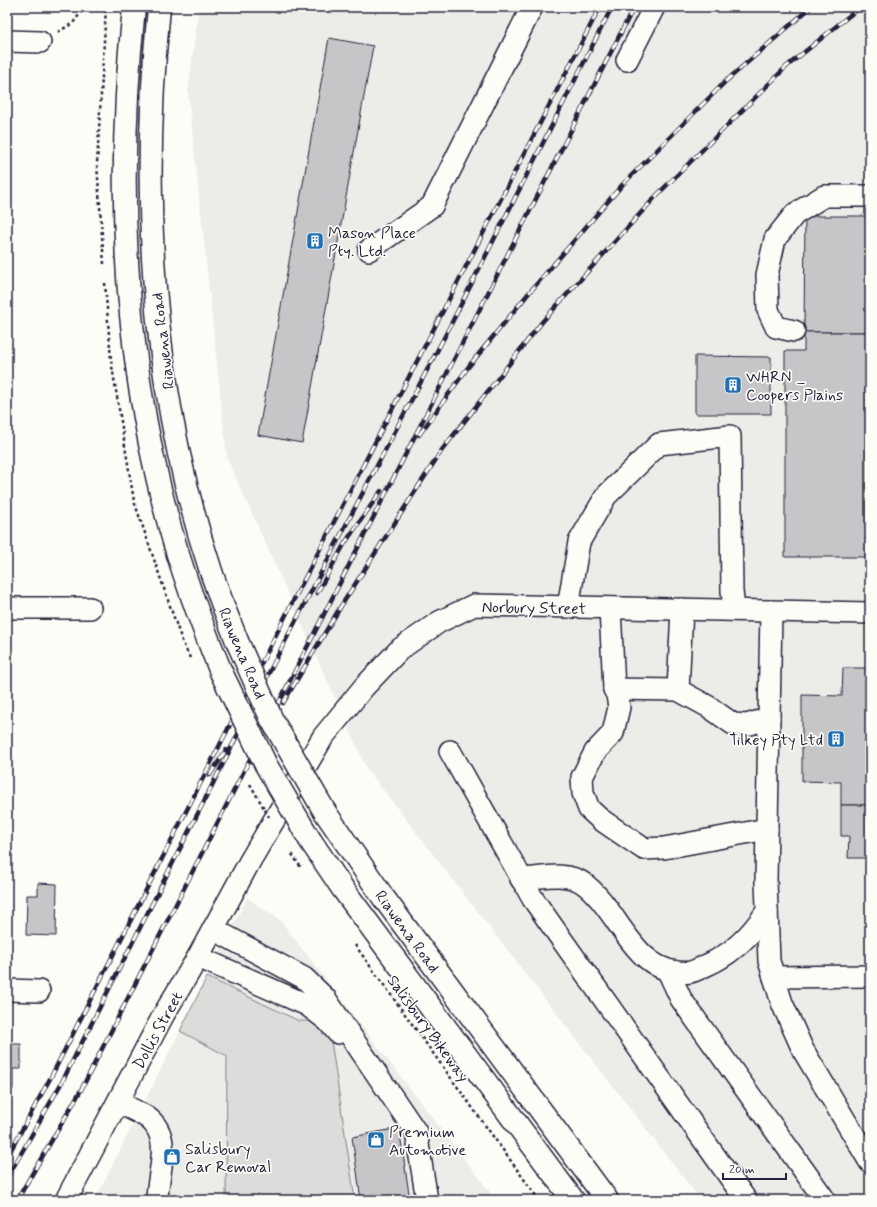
<svg xmlns="http://www.w3.org/2000/svg" width="877" height="1207" viewBox="0 0 877 1207" font-family="Mynerve,sans-serif">
<style>
.built{fill:#ecece9}
.green{fill:#dddcdb;stroke:#807f8b}
.building{fill:#c6c6c8;stroke:#22223b}
.lines{fill:none;stroke-linecap:round;stroke-linejoin:round}
.minor-casing{stroke:#22223b;stroke-width:24}
.highway-casing{stroke:#22223b;stroke-width:25}
.path{stroke:#22223b;stroke-width:2.5;stroke-dasharray:3 3;stroke-linecap:butt}
.minor{stroke:#fdfcf7;stroke-width:21}
.highway{stroke:#fdfcf7;stroke-width:22}
.rail-casing{stroke:#22223b;stroke-width:4.5}
.rail{stroke:#fdfcf7;stroke-width:3;stroke-dasharray:9;stroke-linecap:butt}
.highway-bridge-casing{stroke:#22223b;stroke-width:25;stroke-linecap:butt}
.path-bridge{stroke:#22223b;stroke-width:2.5;stroke-dasharray:3 3;stroke-linecap:butt}
.highway-bridge{stroke:#fdfcf7;stroke-width:22}
.labels{text-anchor:middle;stroke-width:3.5;stroke-linejoin:round;paint-order:stroke}
.poi-label{font-size:16px;fill:#22223b;stroke:#fdfcf7;text-anchor:start}
.street-label{font-size:16px;fill:#22223b;stroke:#fdfcf7}
</style>
<rect width="100%" height="100%" fill="#fdfcf7"/>
<filter id="ink" filterUnits="userSpaceOnUse"><feTurbulence type="fractalNoise" baseFrequency=".025" numOctaves="2"/><feDisplacementMap in="SourceGraphic" scale="8" xChannelSelector="R" yChannelSelector="G"/><feConvolveMatrix kernelMatrix="1 2 1 2 8 2 1 2 1" color-interpolation-filters="sRGB"/></filter>
<g filter="url(#ink)">
<g class="built">
<path d="M199,7H870V1200H701L367,769L227,458L188,92Z"/>
<path d="M247,898L280,920L496,1200H95Z"/>
</g>
<path class="green" d="M207,977L299,1021H328L355,1200H226L227,1056L180,1031Z"/>
<g class="building">
<path d="M329,38L373,46L302,443L258,435Z"/>
<path d="M805,216H870V332H804Z"/>
<path d="M804,332H870V557H785V351H804Z"/>
<path d="M695,356L771,357V414H695Z"/>
<path d="M843,668H870V805H841V782L802,781V695L842,696Z"/>
<path d="M841,805H870L868,858H848L849,836H841Z"/>
<path d="M38,883L57,884L56,936L26,935L27,895H38Z"/>
<path d="M7,1044H21V1069H13V1089L7,1095Z"/>
<path d="M399,1128L410,1200H361L352,1137Z"/>
</g>
<g class="lines">
<defs>
<g id="minor">
<path d="M7,41L40,42"/>
<path d="M627,60L654,7"/>
<path d="M369,250L432,206L532,7"/>
<path d="M794,331L776,327L768,310L767,275L775,239L795,214L824,196H870"/>
<path d="M568,607L579,542L606,496L659,444L730,436L732,591L734,610"/>
<path d="M7,608H90"/>
<path d="M610,608L614,689L617,695L619,707L613,733L595,752L582,777L583,793L589,809L600,819L644,849L664,848L767,829"/>
<path d="M771,611L766,881L769,961L782,1003L803,1050L870,1162"/>
<path d="M614,689L678,690L709,707L733,724L747,725L769,718"/>
<path d="M678,690L682,609"/>
<path d="M450,751L533,899L746,1200"/>
<path d="M521,879C542,878 566,871 583,883C617,907 632,968 678,972C682,972 687,973 690,972C696,971 702,967 707,965C732,954 752,934 767,911"/>
<path d="M213,929L304,978L325,998L416,1132L427,1200"/>
<path d="M198,957L307,1005L328,1021L338,1033"/>
<path d="M668,971L681,999L825,1200"/>
<path d="M774,977L870,976"/>
<path d="M7,990L39,991"/>
<path d="M118,1102C127,1107 139,1112 148,1118C174,1138 157,1173 157,1200"/>
<path d="M66,1200L164,1014L198,957L250,861L323,737L364,687L400,649L439,622L474,605L870,613"/>
</g>
<g id="highway">
<path d="M134,7C116,179 123,357 169,524C183,575 201,623 221,672"/>
<path d="M159,7C138,221 154,441 237,641"/>
<path d="M325,812L383,897L607,1200"/>
<path d="M310,840L343,889L573,1200"/>
</g>
</defs>
<use href="#minor" class="minor-casing"/>
<use href="#highway" class="highway-casing"/>
<g class="path">
<path d="M58,32L73,23L85,7"/>
<path d="M104,264L97,164L106,7"/>
<path d="M105,283L111,360L134,501L182,641L190,658"/>
<path d="M355,945L539,1200"/>
</g>
<use href="#minor" class="minor"/>
<use href="#highway" class="highway"/>
<defs>
<g id="rail">
<path d="M419,435L469,366L528,294L623,184L726,81L811,7"/>
<path d="M317,593L345,543L381,491"/>
<path d="M283,703L341,606L442,450L542,322L658,194L786,67L860,7"/>
<path d="M210,775L226,750"/>
<path d="M7,1157L52,1075L290,607L600,7"/>
<path d="M7,1178L62,1082L280,651L447,332L612,7"/>
<path d="M17,1200L81,1090L634,7"/>
</g>
</defs>
<use href="#rail" class="rail-casing"/>
<use href="#rail" class="rail"/>
<defs>
<g id="highway-bridge">
<path d="M237,641L272,720L325,812"/>
<path d="M221,672L266,765L310,840"/>
</g>
</defs>
<use href="#highway-bridge" class="highway-bridge-casing"/>
<g class="path-bridge">
<path d="M250,784L269,817"/>
<path d="M292,854L302,869"/>
</g>
<use href="#highway-bridge" class="highway-bridge"/>
</g>
</g>
<defs>
<symbol id="building-square" viewBox="-11 -11 22 22"><rect x="-9" y="-9" width="18" height="18" rx="4" fill="#1f6fb2" stroke="#fdfcf7"/><path d="M-4-6H4V6H1V3H-1V6H-4ZM-2.5-4.3h1.7v1.8h-1.7ZM.8-4.3h1.7v1.8H.8ZM-2.5-1h1.7V.8h-1.7ZM.8-1h1.7V.8H.8Z" fill="#fff"/></symbol>
<symbol id="shop-square" viewBox="-11 -11 22 22"><rect x="-9" y="-9" width="18" height="18" rx="4" fill="#1f6fb2" stroke="#fdfcf7"/><path d="M-5-2.5h2.3a2.7 3.5 0 0 1 5.4 0H5L5.5 6h-11ZM-1.5-2.5h3a1.5 2.3 0 0 0-3 0Z" fill="#fff"/></symbol>
</defs>
<g fill-rule="evenodd">
<use href="#building-square" x="305" y="231" width="20" height="20"/>
<use href="#building-square" x="723" y="375" width="20" height="20"/>
<use href="#building-square" x="826" y="729" width="20" height="20"/>
<use href="#shop-square" x="366" y="1130" width="20" height="20"/>
<use href="#shop-square" x="162" y="1147" width="20" height="20"/>
</g>
<g class="labels">
<g class="poi-label">
<text x="328" y="238">Mason Place<tspan x="328" dy="18">Pty. Ltd.</tspan></text>
<text x="746" y="382">WHRN _<tspan x="746" dy="18">Coopers Plains</tspan></text>
<text x="823" y="745" text-anchor="end">Tilkey Pty Ltd</text>
<text x="389" y="1137">Premium<tspan x="389" dy="18">Automotive</tspan></text>
<text x="185" y="1154">Salisbury<tspan x="185" dy="18">Car Removal</tspan></text>
</g>
<g class="street-label">
<text transform="translate(162 341) rotate(-97)" y="6">Riawena Road</text>
<text transform="translate(534 607) rotate(1)" y="6">Norbury Street</text>
<text transform="translate(243 653) rotate(67)" y="6">Riawena Road</text>
<text transform="translate(408 931) rotate(54)" y="6">Riawena Road</text>
<text transform="translate(429 1028) rotate(54)" y="6">Salisbury Bikeway</text>
<text transform="translate(157 1030) rotate(-61)" y="6">Dollis Street</text>
</g>
</g>
<rect width="877" height="1207" fill="none" stroke="#fdfcf7" stroke-width="24"/>
<rect x="12" y="12" width="853" height="1183" fill="none" stroke="#22223b" stroke-width="1.5" filter="url(#ink)"/>
<path d="M723 1173v6h63v-6" fill="none" stroke="#22223b" stroke-width="2"/>
<text x="729" y="1173" font-size="12" fill="#22223b" stroke="#fdfcf7" stroke-width="3" paint-order="stroke">20 m</text>
</svg>
